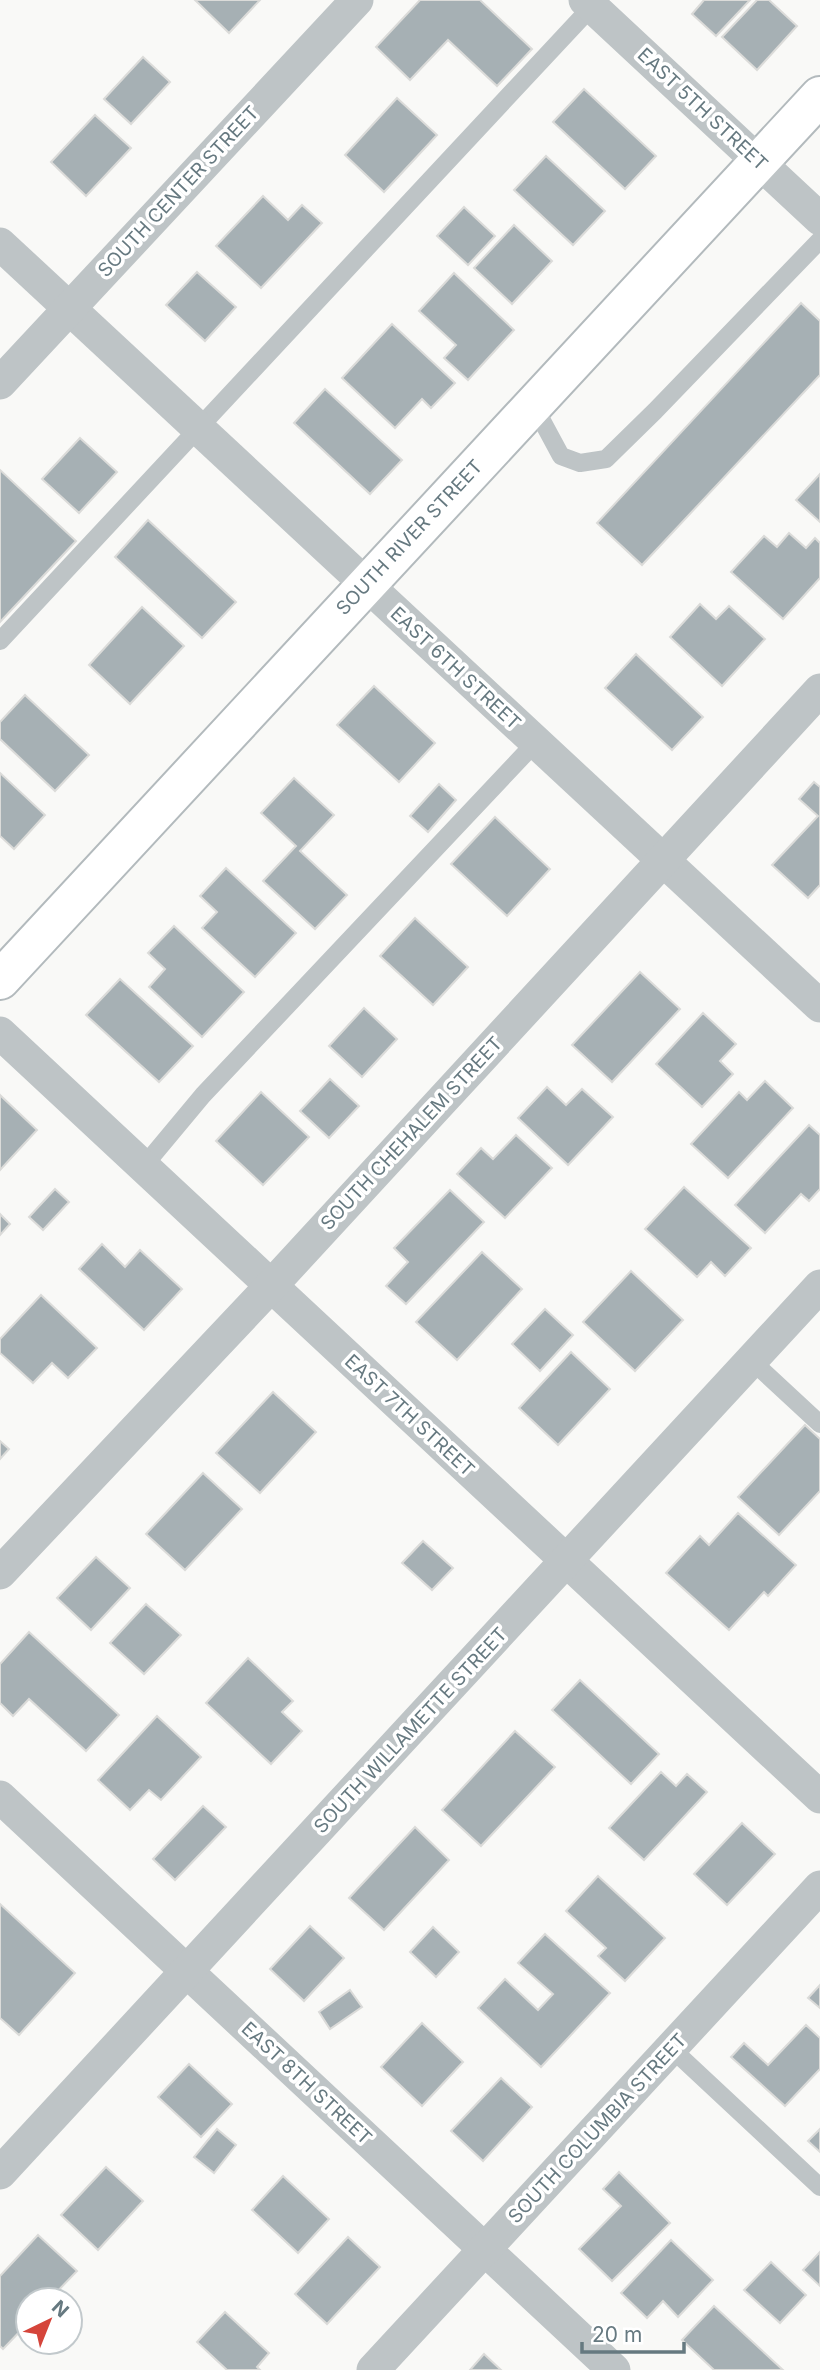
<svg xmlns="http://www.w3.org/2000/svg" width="820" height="2370" viewBox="0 0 820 2370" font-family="Inter,sans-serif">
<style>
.building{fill:#a6b0b4;stroke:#dbdbd9;stroke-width:2}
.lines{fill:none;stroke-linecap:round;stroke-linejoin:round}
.secondary-casing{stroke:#b3babd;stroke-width:42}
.lane{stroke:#bec4c6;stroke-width:18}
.street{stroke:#bec4c6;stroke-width:33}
.secondary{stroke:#fff;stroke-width:38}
.labels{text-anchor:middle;stroke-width:7;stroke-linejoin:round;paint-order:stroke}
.street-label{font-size:19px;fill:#667980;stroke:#fff}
</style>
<rect width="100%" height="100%" fill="#f9f9f7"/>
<g class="building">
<path d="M195,0H260L229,33Z"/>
<path d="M420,0H480L532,49L497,86L448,40L410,80L376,47Z"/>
<path d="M704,0H750L716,36L692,14Z"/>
<path d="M757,0H769L797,26L757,70L722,37Z"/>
<path d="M143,57L170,82L131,124L104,99Z"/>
<path d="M584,89L656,156L625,189L553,122Z"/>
<path d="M397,98L437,135L384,192L345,155Z"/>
<path d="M95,115L131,148L86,196L51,162Z"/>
<path d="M546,156L605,211L573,245L514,190Z"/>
<path d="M263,196L288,220L302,205L322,223L261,288L216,246Z"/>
<path d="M464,207L495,236L468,265L437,236Z"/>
<path d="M514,225L552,261L512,304L474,268Z"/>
<path d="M197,272L236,307L205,341L166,305Z"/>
<path d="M454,273L514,330L468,380L444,358L456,345L419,311Z"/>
<path d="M801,303L820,321V375L642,565L597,523Z"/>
<path d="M392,324L455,383L431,408L422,399L395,428L342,378Z"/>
<path d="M325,389L402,460L370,494L294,423Z"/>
<path d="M80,438L117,472L79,513L42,479Z"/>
<path d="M0,470L76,541L0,622Z"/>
<path d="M820,474V522L796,500Z"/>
<path d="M148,520L236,602L202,638L115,557Z"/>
<path d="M789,533L806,548L815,538L820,543V578L783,619L731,572L764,536L777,547Z"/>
<path d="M700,604L716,619L729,606L765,639L722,686L670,637Z"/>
<path d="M142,607L184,646L130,704L89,665Z"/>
<path d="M636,654L703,717L672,750L605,688Z"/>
<path d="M374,686L435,743L399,782L337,725Z"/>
<path d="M25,695L89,755L55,791L0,739V722Z"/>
<path d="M0,773L45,815L14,849L0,836Z"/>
<path d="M294,778L334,815L300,851L347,895L315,929L263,881L296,846L261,813Z"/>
<path d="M814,782L820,787V885L808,898L772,865L818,816L799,799Z"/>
<path d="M439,784L456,800L428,832L410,816Z"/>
<path d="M495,817L550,869L507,916L451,864Z"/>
<path d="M226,868L296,933L255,977L202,928L217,912L200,896Z"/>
<path d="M415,918L468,967L433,1005L380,956Z"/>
<path d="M174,926L244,992L202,1037L149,987L165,969L148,953Z"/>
<path d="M640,972L680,1009L612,1082L572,1045Z"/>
<path d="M120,979L193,1046L159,1082L86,1015Z"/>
<path d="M364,1008L397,1039L362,1077L329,1046Z"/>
<path d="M703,1013L736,1044L720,1061L733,1074L702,1107L656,1064Z"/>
<path d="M330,1079L359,1106L329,1138L300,1111Z"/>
<path d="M765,1081L793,1108L728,1178L691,1144L739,1092L747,1100Z"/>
<path d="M547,1087L566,1105L582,1089L613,1117L568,1165L518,1118Z"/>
<path d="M261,1092L309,1137L263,1185L216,1141Z"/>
<path d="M0,1095L37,1130L0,1170Z"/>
<path d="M809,1125L820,1135V1189L809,1201L801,1194L765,1233L735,1205Z"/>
<path d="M516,1135L552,1168L505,1218L457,1174L481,1148L493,1159Z"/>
<path d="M684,1187L751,1248L725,1276L711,1262L697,1277L645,1229Z"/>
<path d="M55,1189L69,1202L43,1230L29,1217Z"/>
<path d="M450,1190L484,1222L406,1304L386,1286L408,1262L394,1248Z"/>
<path d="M0,1214L10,1224L0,1235Z"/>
<path d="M102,1244L125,1267L140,1250L182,1289L144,1330L79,1269Z"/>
<path d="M482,1252L522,1289L457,1360L416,1322Z"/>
<path d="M631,1271L683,1320L635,1371L583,1322Z"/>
<path d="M41,1295L97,1348L68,1378L52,1363L33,1383L0,1353V1339Z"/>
<path d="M545,1309L573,1335L540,1371L512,1344Z"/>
<path d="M571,1352L610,1389L558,1445L519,1408Z"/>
<path d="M273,1392L316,1432L260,1493L216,1453Z"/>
<path d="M805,1425L820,1439V1491L779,1535L738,1497Z"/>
<path d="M0,1441L9,1449L0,1459Z"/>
<path d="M203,1473L242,1509L185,1570L146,1534Z"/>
<path d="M738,1513L796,1565L768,1596L764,1592L729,1630L666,1573L700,1536L709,1545Z"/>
<path d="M423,1541L453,1568L432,1590L402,1563Z"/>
<path d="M96,1557L130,1588L91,1630L57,1598Z"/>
<path d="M146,1604L181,1635L144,1674L110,1643Z"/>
<path d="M29,1632L119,1715L86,1751L29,1699L13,1716L0,1703V1664Z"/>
<path d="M248,1658L293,1701L282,1712L302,1731L271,1764L206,1703Z"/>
<path d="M580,1680L659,1754L631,1784L552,1710Z"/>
<path d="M157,1716L201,1757L161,1800L149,1790L130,1810L98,1780Z"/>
<path d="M515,1731L555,1767L481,1846L442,1810Z"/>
<path d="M661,1772L676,1786L687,1774L707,1792L644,1860L609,1828Z"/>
<path d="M203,1806L226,1827L175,1880L153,1859Z"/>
<path d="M742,1823L775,1854L727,1905L694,1874Z"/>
<path d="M415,1827L449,1860L384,1930L349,1898Z"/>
<path d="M598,1876L665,1938L625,1981L598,1956L606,1948L566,1911Z"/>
<path d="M0,1904L75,1973L19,2035L0,2018Z"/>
<path d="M310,1926L344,1958L304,2001L270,1969Z"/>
<path d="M433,1927L459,1952L436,1977L410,1952Z"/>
<path d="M545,1934L610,1993L541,2067L478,2008L505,1979L538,2010L553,1994L518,1963Z"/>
<path d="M820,1985V2008L808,1998Z"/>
<path d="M350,1990L362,2007L330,2029L319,2012Z"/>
<path d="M422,2023L463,2062L422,2106L381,2067Z"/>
<path d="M806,2025L820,2038V2069L785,2106L731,2057L744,2043L768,2065Z"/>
<path d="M189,2064L232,2104L201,2137L158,2097Z"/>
<path d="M501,2078L532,2107L483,2161L451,2131Z"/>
<path d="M217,2129L236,2145L214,2173L194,2157Z"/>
<path d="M820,2129V2152L808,2141Z"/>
<path d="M106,2167L143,2201L98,2250L61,2215Z"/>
<path d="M619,2172L670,2223L612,2281L579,2249L621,2206L603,2189Z"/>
<path d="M283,2176L329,2219L298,2253L252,2210Z"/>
<path d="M38,2235L77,2271L49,2300H28V2323L3,2349L0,2346V2276Z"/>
<path d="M348,2237L380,2267L327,2324L295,2294Z"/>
<path d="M671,2240L713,2280L678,2317L663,2301L647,2318L621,2293Z"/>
<path d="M820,2252V2286L803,2270Z"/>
<path d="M771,2262L806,2295L780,2323L744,2290Z"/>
<path d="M714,2306L783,2370H714L682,2340Z"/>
<path d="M225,2312L269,2353L257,2367L260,2370H227L197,2342Z"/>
<path d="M484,2354L501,2370H470Z"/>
</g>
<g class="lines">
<defs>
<path id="secondary" d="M0,980L820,96"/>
</defs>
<use href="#secondary" class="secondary-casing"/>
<g class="lane">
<path d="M533,404L561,456L580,463L606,459L655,411L820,240"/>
<path d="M0,641L597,1"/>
<path d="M143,1167L203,1095L536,742"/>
<path d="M751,1360L820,1424"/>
<path d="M671,2048L820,2187"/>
</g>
<g class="street">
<path d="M585,0L820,219"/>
<path d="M0,244L820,1006"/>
<path d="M0,383L357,0"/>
<path d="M0,1033L820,1797"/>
<path d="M0,1573L271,1286L820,690"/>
<path d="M0,1797L614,2370"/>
<path d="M0,2173L820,1286"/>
<path d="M373,2370L820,1887"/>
</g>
<use href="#secondary" class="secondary"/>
</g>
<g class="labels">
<g class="street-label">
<text transform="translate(703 109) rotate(43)" y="7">EAST 5TH STREET</text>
<text transform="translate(178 191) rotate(-47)" y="7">SOUTH CENTER STREET</text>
<text transform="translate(409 537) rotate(-47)" y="7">SOUTH RIVER STREET</text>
<text transform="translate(456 668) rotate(43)" y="7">EAST 6TH STREET</text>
<text transform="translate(411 1133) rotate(-47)" y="7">SOUTH CHEHALEM STREET</text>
<text transform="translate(410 1415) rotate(43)" y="7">EAST 7TH STREET</text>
<text transform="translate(410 1730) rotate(-47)" y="7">SOUTH WILLAMETTE STREET</text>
<text transform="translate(307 2083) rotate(43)" y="7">EAST 8TH STREET</text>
<text transform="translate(597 2128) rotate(-47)" y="7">SOUTH COLUMBIA STREET</text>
</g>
</g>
<g transform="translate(49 2321) rotate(43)"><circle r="33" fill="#ffffff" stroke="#c2c9cc" stroke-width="2"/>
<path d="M0-5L12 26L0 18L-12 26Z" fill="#d5453b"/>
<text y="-10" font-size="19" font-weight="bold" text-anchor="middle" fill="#667980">N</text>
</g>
<path d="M582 2342v10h102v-10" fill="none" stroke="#667980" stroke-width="3.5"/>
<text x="592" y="2342" font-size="21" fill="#667980" stroke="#ffffff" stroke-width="5" paint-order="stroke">20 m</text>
</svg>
